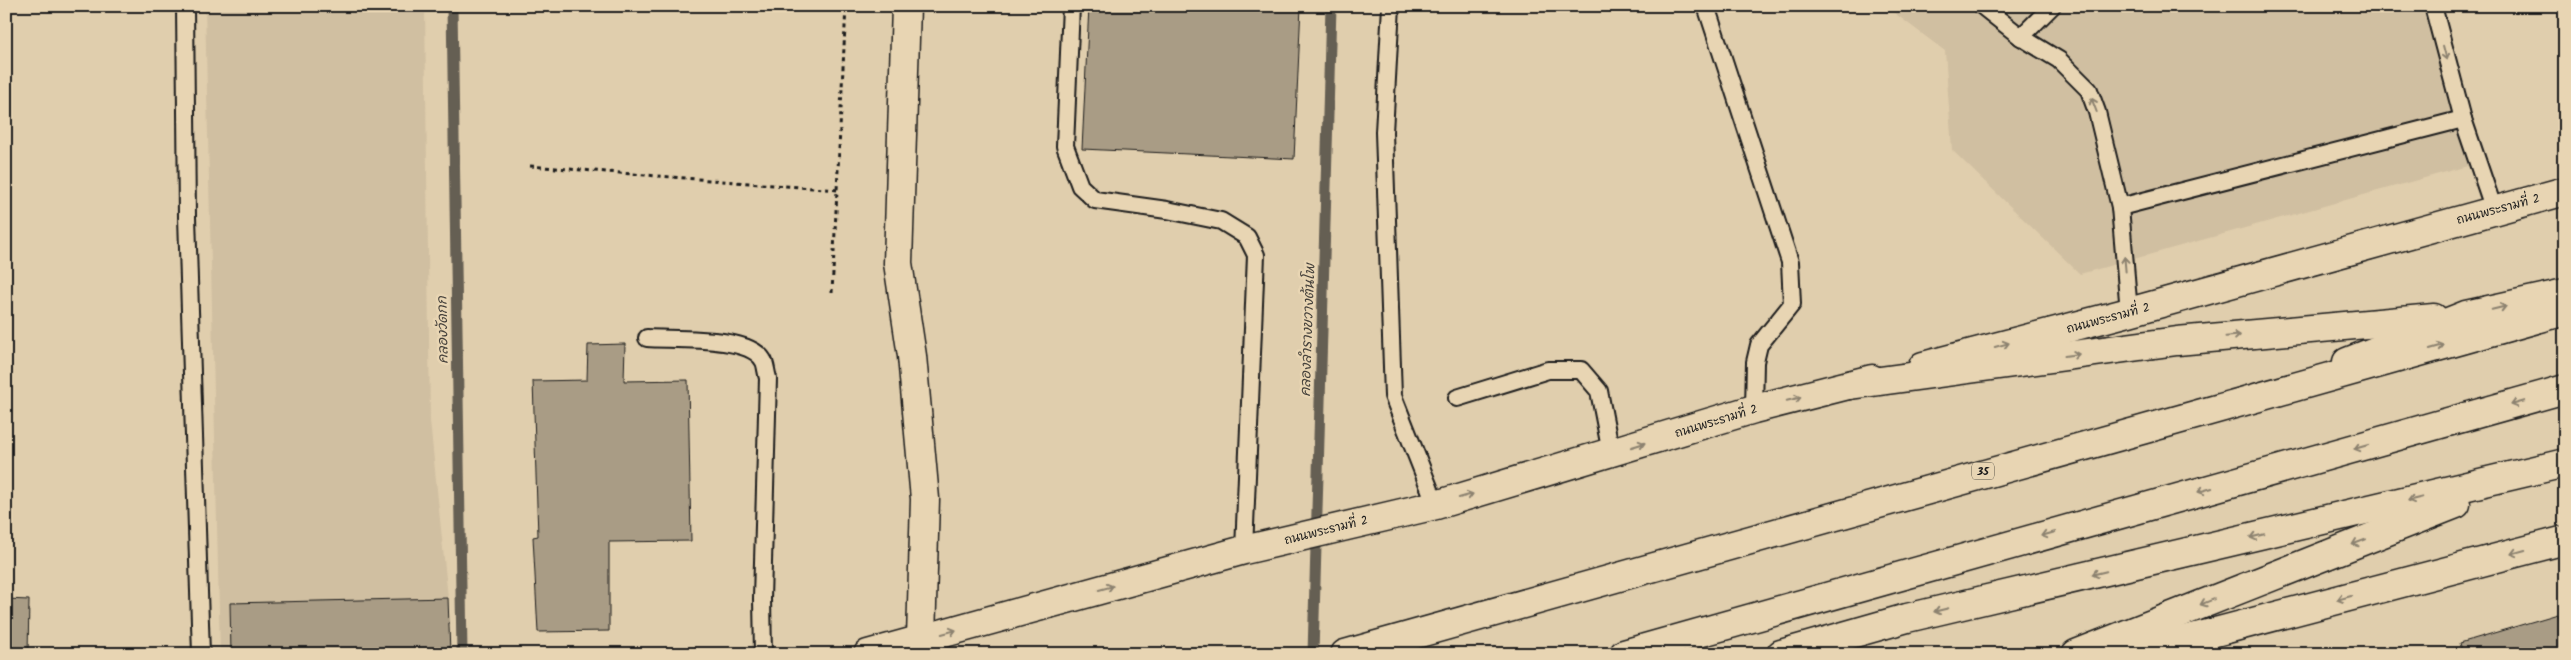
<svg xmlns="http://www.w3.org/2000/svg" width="2571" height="660" viewBox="0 0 2571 660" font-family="Kalam,'Playpen Sans Thai',sans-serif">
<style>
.built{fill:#d0bfa1}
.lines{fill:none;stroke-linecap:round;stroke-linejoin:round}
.stream{stroke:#655e52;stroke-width:11}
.building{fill:#a99c85;stroke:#1c1c1c}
.service-casing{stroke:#1c1c1c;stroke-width:20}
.minor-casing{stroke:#1c1c1c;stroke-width:31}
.secondary-casing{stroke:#1c1c1c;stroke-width:31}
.trunk-casing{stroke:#1c1c1c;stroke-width:31}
.motorway-casing{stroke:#1c1c1c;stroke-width:31}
.path{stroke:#1c1c1c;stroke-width:3;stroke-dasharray:4 4;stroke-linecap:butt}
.service{stroke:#e8d5b3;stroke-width:16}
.minor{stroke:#e8d5b3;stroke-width:28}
.secondary{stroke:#e8d5b3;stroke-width:28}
.trunk{stroke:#e8d5b3;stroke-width:28}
.motorway{stroke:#e8d5b3;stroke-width:28}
.oneway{stroke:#8c826f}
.labels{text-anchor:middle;stroke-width:5;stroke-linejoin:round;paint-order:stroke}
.shield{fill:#e8d5b3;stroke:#595449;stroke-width:1}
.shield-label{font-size:11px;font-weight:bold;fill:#1c1c1c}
.street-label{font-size:12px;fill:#1c1c1c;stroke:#e8d5b3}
.water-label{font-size:14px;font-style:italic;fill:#46423c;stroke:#e8d5b3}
</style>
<rect width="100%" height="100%" fill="#e0cead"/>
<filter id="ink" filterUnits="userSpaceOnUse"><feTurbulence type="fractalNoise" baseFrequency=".02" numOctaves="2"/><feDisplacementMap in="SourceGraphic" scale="10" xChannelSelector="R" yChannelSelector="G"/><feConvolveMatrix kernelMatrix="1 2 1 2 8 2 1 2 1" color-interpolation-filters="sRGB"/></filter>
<g filter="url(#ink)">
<g class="built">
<path d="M205,6H425L430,421L448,598L450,654H220Z"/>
<path d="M1885,6H2426L2471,165L2080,274L1952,150L1945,51Z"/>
</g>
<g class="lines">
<g class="stream">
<path d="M452,6L462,654"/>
<path d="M1313,654L1331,6"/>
</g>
</g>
<g class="building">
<path d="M1089,6H1301L1294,159L1082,149Z"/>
<path d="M625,344L624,381L688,380L691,541L609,542V631L538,632L533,537L538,536L533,381L587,380L588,345Z"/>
<path d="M448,598L450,654H231L230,603Z"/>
<path d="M6,599L29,600L28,654H6Z"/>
<path d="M2558,614L2565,640V654H2463L2460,643Z"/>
</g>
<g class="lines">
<defs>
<g id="service">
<path d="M185,6L187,217L201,654"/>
<path d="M1071,6L1065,146L1080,186L1095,200L1167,210L1221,221L1247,237L1256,255L1244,550"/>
<path d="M1391,6L1384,132L1393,396L1436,505"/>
<path d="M1706,6L1790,262L1792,304L1759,345L1755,362L1754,409"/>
<path d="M1982,6L2021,37L2059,60L2089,90L2097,112L2120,207L2129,312"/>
<path d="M2433,6L2463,119L2494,210"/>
<path d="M2021,37L2052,6"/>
<path d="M2120,207L2463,119"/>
<path d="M647,338C674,340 749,335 763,360C766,364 766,373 768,378L762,599L763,654"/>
<path d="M1457,398L1548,370H1581L1599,391L1611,453"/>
</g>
<path id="minor" d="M906,6L898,263L912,356L925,499L921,639"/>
<g id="secondary">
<path d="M1923,366L2129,312L2565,191"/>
<path d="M868,654L1244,550L1436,505L1754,409L1872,379"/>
<path d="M2132,654L2565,540"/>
</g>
<g id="trunk">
<path d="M2347,362L2466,315L2565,293"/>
<path d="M1850,385L2177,341L2434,318"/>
<path d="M1781,654L1907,618L2565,463"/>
<path d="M2076,654L2456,504"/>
</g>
<g id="motorway">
<path d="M1345,654L2565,311"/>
<path d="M1624,654L2565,389"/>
</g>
</defs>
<use href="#service" class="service-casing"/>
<use href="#minor" class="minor-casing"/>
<use href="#secondary" class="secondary-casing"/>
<use href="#trunk" class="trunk-casing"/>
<use href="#motorway" class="motorway-casing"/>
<g class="path">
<path d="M530,166L838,190"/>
<path d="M832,293L846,6"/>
</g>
<use href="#service" class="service"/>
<use href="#minor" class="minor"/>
<use href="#secondary" class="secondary"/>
<use href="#trunk" class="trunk"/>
<use href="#motorway" class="motorway"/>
</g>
<defs><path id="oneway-shaft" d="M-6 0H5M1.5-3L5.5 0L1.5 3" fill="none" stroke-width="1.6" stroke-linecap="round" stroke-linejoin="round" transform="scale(1.25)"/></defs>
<g class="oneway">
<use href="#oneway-shaft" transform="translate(2445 53) rotate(75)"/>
<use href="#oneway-shaft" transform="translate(2094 105) rotate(-111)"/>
<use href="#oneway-shaft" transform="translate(2125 264) rotate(-95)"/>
<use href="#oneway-shaft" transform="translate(2499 308) rotate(-13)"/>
<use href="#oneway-shaft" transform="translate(2233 336) rotate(-5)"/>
<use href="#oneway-shaft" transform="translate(2002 345) rotate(-15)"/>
<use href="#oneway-shaft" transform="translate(2437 347) rotate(-16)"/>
<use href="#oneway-shaft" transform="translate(2072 355) rotate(-8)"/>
<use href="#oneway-shaft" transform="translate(1794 399) rotate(-14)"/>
<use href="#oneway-shaft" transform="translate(2518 403) rotate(164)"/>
<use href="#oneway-shaft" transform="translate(1638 445) rotate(-17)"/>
<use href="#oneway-shaft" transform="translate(2361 447) rotate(164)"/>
<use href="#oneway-shaft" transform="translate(2205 490) rotate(164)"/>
<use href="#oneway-shaft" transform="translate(1466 496) rotate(-16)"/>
<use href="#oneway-shaft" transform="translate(2415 499) rotate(167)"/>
<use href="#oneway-shaft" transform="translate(2048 534) rotate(164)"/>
<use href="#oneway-shaft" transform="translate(2257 536) rotate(167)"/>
<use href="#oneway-shaft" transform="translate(2359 542) rotate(159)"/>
<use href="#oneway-shaft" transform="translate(2518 552) rotate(165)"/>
<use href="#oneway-shaft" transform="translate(2099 573) rotate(167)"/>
<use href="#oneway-shaft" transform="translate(1106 588) rotate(-15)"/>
<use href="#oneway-shaft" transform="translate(2344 598) rotate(165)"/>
<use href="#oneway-shaft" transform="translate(2207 602) rotate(158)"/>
<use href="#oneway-shaft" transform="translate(1941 610) rotate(167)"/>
<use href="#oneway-shaft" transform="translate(949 632) rotate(-15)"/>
</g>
</g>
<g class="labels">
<rect class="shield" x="1972" y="462.5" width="22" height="17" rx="4"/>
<g class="shield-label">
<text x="1983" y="475">35</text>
</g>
<g class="street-label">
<text transform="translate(2498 209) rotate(-15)" y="4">ถนนพระรามที่ 2</text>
<text transform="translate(2108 318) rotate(-15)" y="4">ถนนพระรามที่ 2</text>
<text transform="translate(1716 421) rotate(-17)" y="4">ถนนพระรามที่ 2</text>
<text transform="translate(1326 530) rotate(-14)" y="4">ถนนพระรามที่ 2</text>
</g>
<g class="water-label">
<text transform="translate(442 330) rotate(-91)" y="5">คลองวัดกก</text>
<text transform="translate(1307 330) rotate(-88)" y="5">คลองลำรางขวางต้นโพ</text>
</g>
</g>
<rect width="2571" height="660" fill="none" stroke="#e8d5b3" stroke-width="25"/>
<rect x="12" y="12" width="2546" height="635" fill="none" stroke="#1c1c1c" stroke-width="2" filter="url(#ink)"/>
</svg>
